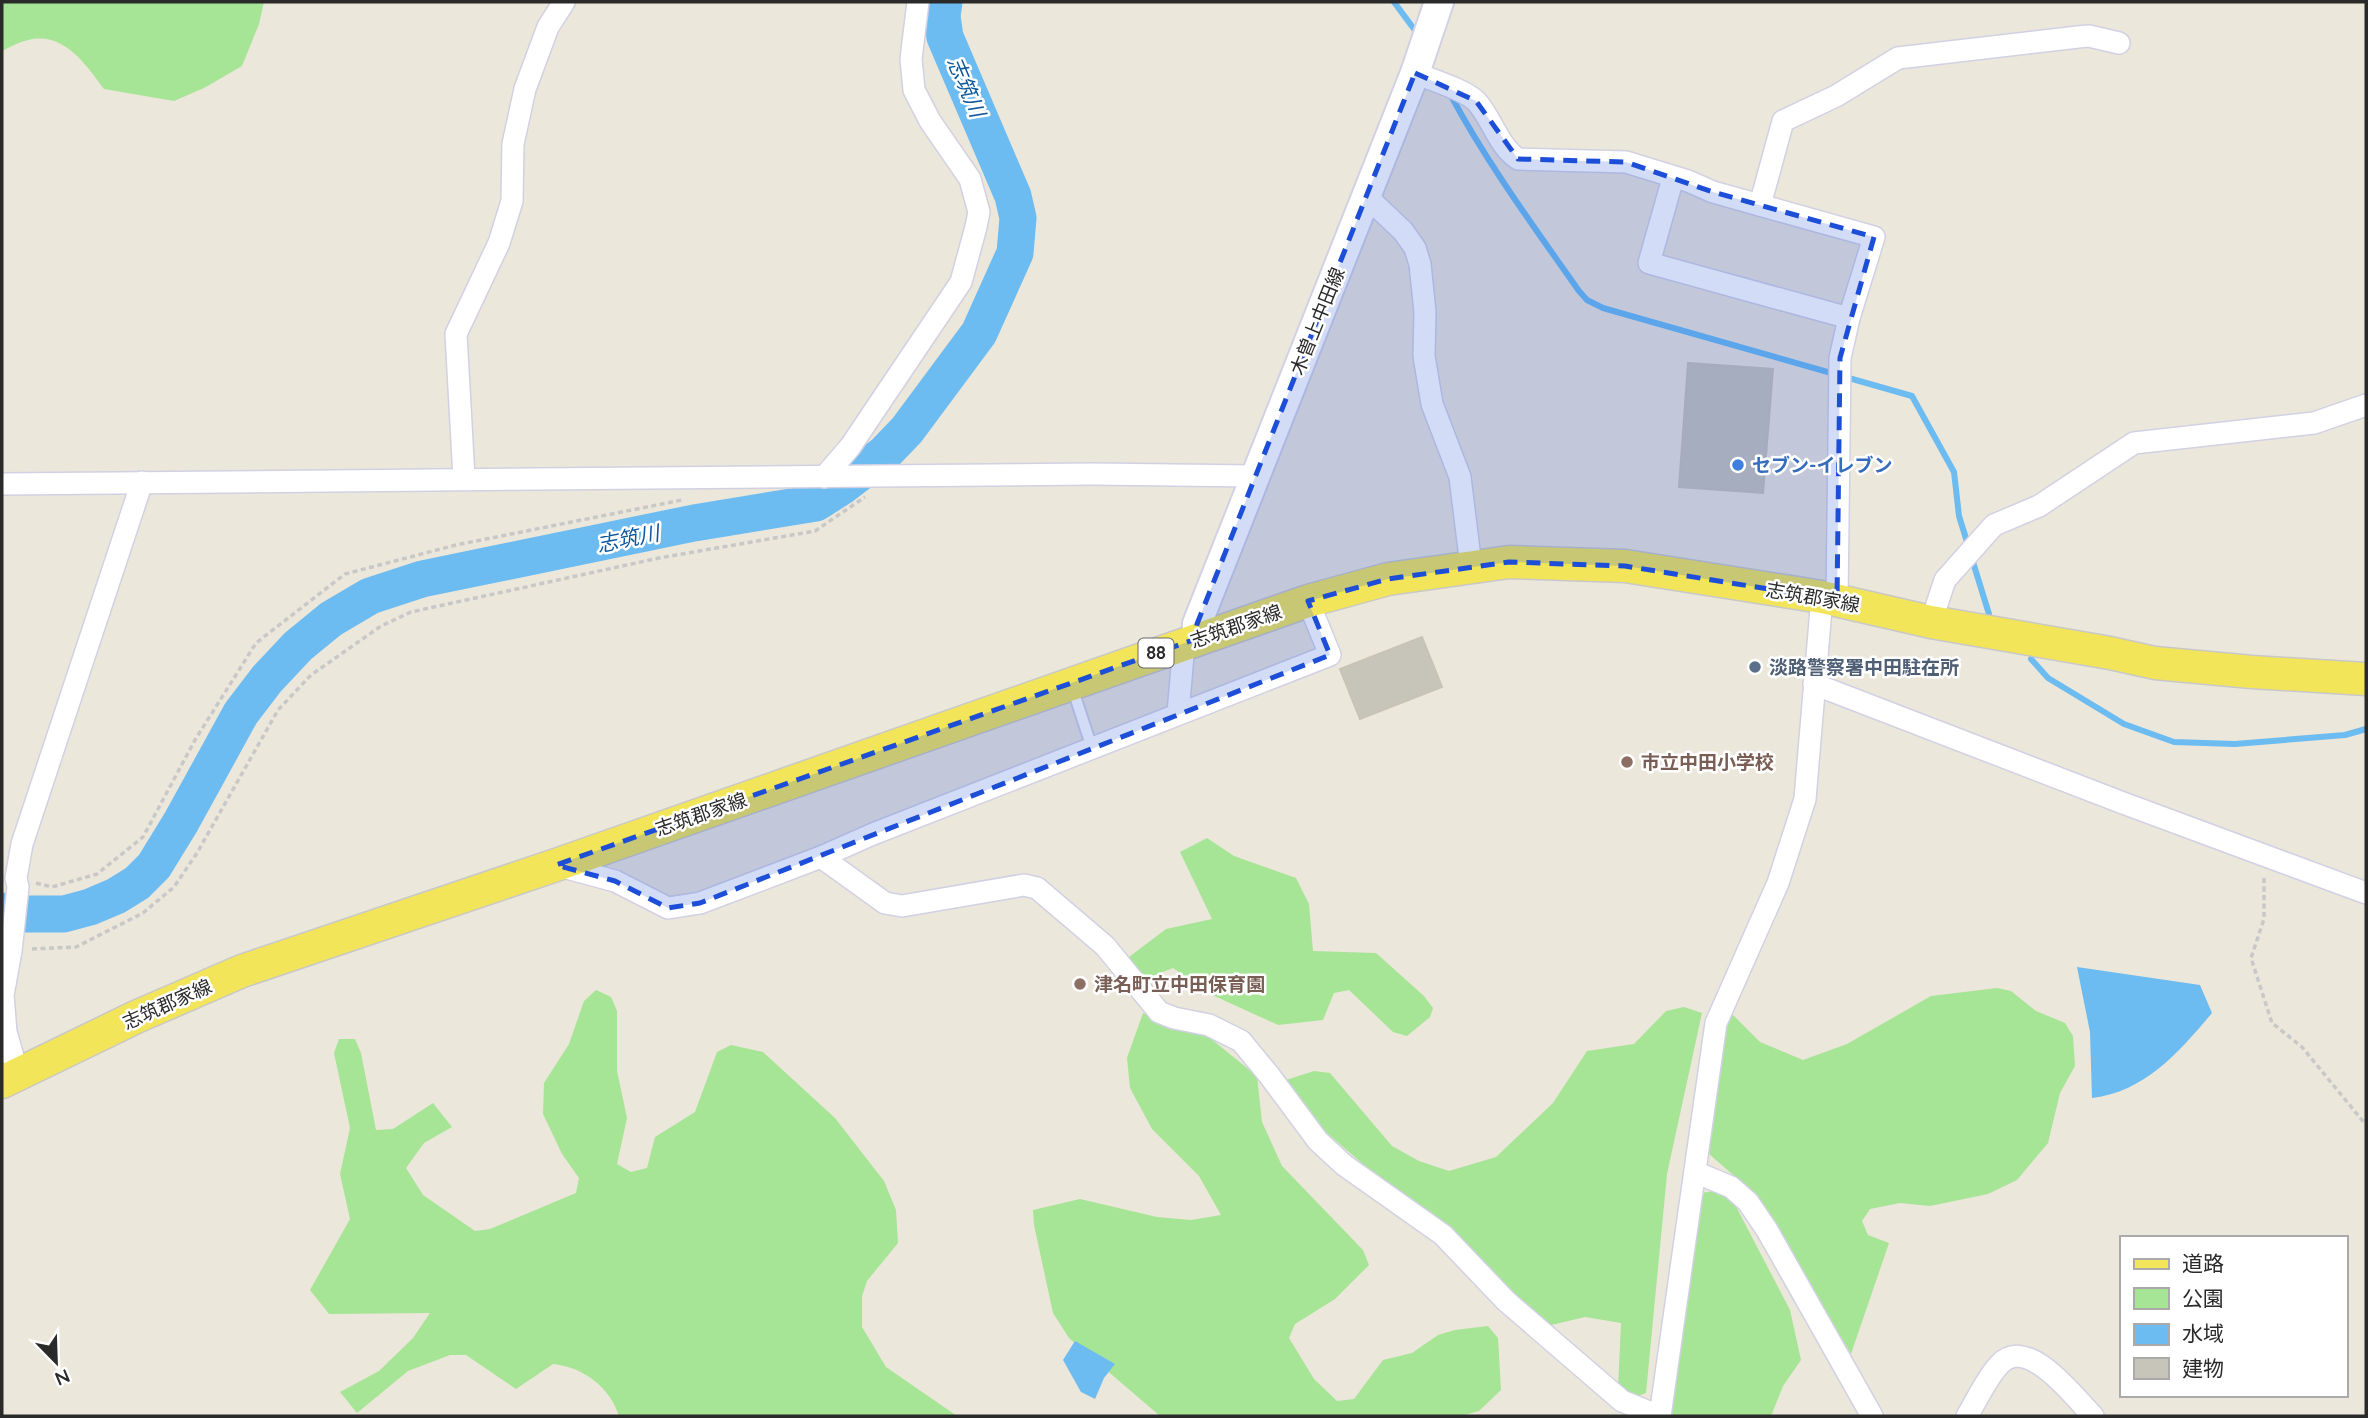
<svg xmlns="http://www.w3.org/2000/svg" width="2368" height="1418" viewBox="0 0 2368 1418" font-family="Quicksand,'Noto Sans JP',sans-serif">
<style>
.green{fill:#a6e496}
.water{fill:#6cbbf1}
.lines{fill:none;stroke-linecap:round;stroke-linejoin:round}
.stream{stroke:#6cbbf1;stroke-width:6}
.river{stroke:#6cbbf1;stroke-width:37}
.building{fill:#c7c5ba;stroke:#c8c4b5;stroke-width:2}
.service-casing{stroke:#d1d1e3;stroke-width:14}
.minor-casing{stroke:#d1d1e3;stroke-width:24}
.secondary-casing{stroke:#d1d1e3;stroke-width:32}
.primary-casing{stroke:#c8c8c8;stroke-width:35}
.path{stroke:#c8c8c8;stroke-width:3.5;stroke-dasharray:5 3.5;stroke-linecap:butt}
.service{stroke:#fff;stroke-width:10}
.minor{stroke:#fff;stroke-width:21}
.secondary{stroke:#fff;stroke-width:28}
.primary{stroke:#f3e55a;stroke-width:32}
.marked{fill:#1d4ed8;fill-opacity:0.2;stroke:#1d4ed8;stroke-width:5;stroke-dasharray:14 9;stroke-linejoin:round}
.shop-dot{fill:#3f7fe0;stroke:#fff;stroke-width:2.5}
.service-dot{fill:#5c6f8a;stroke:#fff;stroke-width:2.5}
.education-dot{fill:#8d6e63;stroke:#fff;stroke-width:2.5}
.labels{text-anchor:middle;stroke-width:5;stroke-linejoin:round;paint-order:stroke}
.shield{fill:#fff;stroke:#6a6a6a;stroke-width:2}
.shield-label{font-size:18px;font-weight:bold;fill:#2a2a2a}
.street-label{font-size:19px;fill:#2a2a2a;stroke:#fff}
.shop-label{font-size:19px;font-weight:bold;fill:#366cbe;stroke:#fff;text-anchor:start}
.service-label{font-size:19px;font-weight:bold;fill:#4e5e75;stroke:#fff;text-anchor:start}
.education-label{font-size:19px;font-weight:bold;fill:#785e54;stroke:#fff;text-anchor:start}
.water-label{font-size:21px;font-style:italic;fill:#0b569d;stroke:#fff}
</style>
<rect width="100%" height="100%" fill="#ece7db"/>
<g class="green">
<path d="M2,2H264L259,24L242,66L204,88L174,101L104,89C86,65 64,31 28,40C19,42 10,47 2,51Z"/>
<path d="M1207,838L1234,856L1296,878L1309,904L1313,951L1376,953L1424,996L1433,1008L1430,1017L1407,1036L1393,1032L1349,990L1334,993L1323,1020L1278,1025L1210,994L1173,968L1145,979L1133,971L1129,957L1166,929L1212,919L1180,852Z"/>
<path d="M1997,988L2011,991L2036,1011L2065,1023L2073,1036L2075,1066L2060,1093L2048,1143L2017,1180L1988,1194L1930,1206L1900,1203L1870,1209L1862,1221L1868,1235L1889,1243L1851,1354L1748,1188L1708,1153L1727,1009L1760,1042L1803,1060L1847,1044L1931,996Z"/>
<path d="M596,990L611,997L617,1011V1071L627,1118L617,1164L631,1172L647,1168L655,1137L695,1112L717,1052L731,1045L763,1052L835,1118L884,1181L896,1210L898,1243L867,1281L862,1296V1327L886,1367L957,1416H619C610,1387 583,1367 553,1364L516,1389L466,1355H450L408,1371L357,1413L340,1392L379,1371L413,1338L430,1313L329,1314L310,1290L350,1219L340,1174L350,1128L334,1053L339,1039H355L361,1053L376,1130L393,1129L433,1103L452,1127L424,1143L406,1168L423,1195L475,1231L490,1229L576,1193L579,1178L562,1154L543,1114L544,1083L569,1044L584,1001Z"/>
<path d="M1684,1007L1702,1013L1667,1174L1646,1393L1629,1399L1618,1389L1621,1323L1585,1317L1543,1327L1427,1219L1307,1116L1283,1081L1314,1071L1330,1073L1392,1146L1419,1161L1449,1171L1496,1157L1553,1103L1587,1051L1634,1044L1666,1011Z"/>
<path d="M1143,1013L1173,1026L1205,1034L1257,1076L1262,1122L1282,1166L1363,1250L1369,1265L1335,1299L1295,1324L1289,1338L1314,1379L1337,1401L1354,1399L1383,1360L1412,1353L1438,1335L1455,1330L1488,1326L1498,1338L1501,1390L1479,1411L1461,1416H1160L1069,1338L1053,1313L1034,1225L1033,1210L1080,1199L1157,1217L1191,1220L1221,1215L1199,1176L1152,1129L1130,1088L1127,1058Z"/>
<path d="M1716,1191L1731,1197L1790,1310L1801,1360L1783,1386L1771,1416H1670L1699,1193Z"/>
</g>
<g class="water">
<path d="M2077,967L2200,985L2212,1013C2180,1051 2145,1092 2092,1098L2090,1032Z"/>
<path d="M1075,1341L1115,1364L1104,1378L1095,1399L1081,1392L1063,1360Z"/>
</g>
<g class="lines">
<g class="stream">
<path d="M1394,2L1414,29"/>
<path d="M1450,94C1487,163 1534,227 1579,291L1587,300L1603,308L1912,396L1954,472L1959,516L1968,545"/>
<path d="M1972,559L1989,614"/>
<path d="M2031,659L2048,678L2124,724L2174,742L2235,744L2345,735L2366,729"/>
</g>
<path class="river" d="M2,911L23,914H64L90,907L116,896L137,883L154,866L181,822L241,713L267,679L298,646L331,619L370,596L422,579L694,523L816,503L841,487L884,454L907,430L979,333L1015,253L1018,218L1013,196L945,37L942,16L944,2"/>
</g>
<g class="building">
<path d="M1688,363L1773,369L1763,493L1679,487Z"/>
<path d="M1422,637L1442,687L1360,719L1340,669Z"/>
</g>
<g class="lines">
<defs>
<path id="service" d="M1072,687L1092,748"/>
<g id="minor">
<path d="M1415,73C1432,80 1463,89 1476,101C1492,118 1498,146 1518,159L1626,162L1688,181L1713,192L1874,237L1849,318L1840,358L1837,600"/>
<path d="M1673,178L1649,263L1849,318"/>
<path d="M1366,196L1403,231L1415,248L1420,264L1425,312L1424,356L1432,404L1460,477L1471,566"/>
<path d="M1760,205L1783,121L1836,96L1898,58L2078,37L2089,36L2119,43"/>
<path d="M824,477L850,447L961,282L976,227L979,212L970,179L930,121L914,90L911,59L918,2"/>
<path d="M464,478L456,334L499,243L512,201L513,144L525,89L548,27L564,2"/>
<path d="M2,484L1093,474L1255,476"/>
<path d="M1931,622L1945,580L1994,525L2039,506L2134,443L2314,423L2366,405"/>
<path d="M1814,684L2123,803L2366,893"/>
<path d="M1178,713L1184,644"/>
<path d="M821,857L885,903L902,906L1024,885L1037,888L1105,946L1159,1012L1174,1018L1209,1025L1241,1041L1269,1075L1318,1141L1344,1165L1443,1235L1506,1301L1622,1401L1659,1416"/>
<path d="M556,865L615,881L668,908L700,903L821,857L873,834L1330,655L1308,601"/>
<path d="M18,1074L6,1032L3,995L11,951L18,887L16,878L22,844L142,482"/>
<path d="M1695,1172L1731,1187L1748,1202L1767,1230L1872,1416"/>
<path d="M1660,1416L1716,1023L1778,883L1805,799L1822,597"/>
<path d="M1967,1416C1977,1400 1986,1379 1999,1365C2027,1333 2075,1398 2093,1416"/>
</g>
<path id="secondary" d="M1196,639L1197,624L1415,73L1439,2"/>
<path id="primary" d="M2,1082L136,1017L242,971L556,865L1308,601L1388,579L1509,562L1625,566L1822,597L1931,622L2110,653L2155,663L2252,672L2366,679"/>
</defs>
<use href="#service" class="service-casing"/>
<use href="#minor" class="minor-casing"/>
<use href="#secondary" class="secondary-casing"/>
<use href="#primary" class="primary-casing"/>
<g class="path">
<path d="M2264,878V919L2251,958L2272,1023L2302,1047L2366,1125"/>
<path d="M36,883L52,887L97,874L143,837L195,740L256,643L345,574L456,545L682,500"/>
<path d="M32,949L76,947L143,913L174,887L197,853L278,710L311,675L381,626L411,612L659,558L815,531L865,497"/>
</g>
<use href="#service" class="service"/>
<use href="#minor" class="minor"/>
<use href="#secondary" class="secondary"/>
<use href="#primary" class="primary"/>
</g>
<path class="marked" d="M1415,73L1476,101L1518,159L1626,162L1713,192L1874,237L1840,358L1837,600L1625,566L1509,562L1388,579L1308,601L1330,655L700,903L668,908L615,881L556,865L1196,639L1197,624Z"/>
<circle class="shop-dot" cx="1738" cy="465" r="7"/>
<circle class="service-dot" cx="1755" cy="667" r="7"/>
<g class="education-dot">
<circle cx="1627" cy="762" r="7"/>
<circle cx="1080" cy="984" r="7"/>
</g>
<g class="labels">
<rect class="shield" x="1138.5" y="638.5" width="35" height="29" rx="5"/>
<g class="shield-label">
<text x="1156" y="659">88</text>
</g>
<g class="street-label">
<text transform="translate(1317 321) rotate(-68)" y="7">木曽上中田線</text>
<text transform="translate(1813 597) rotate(10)" y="7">志筑郡家線</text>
<text transform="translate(1236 626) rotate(-19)" y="7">志筑郡家線</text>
<text transform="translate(701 814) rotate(-19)" y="7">志筑郡家線</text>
<text transform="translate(167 1004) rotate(-24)" y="7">志筑郡家線</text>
</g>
<g class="shop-label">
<text x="1752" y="472">セブン-イレブン</text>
</g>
<g class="service-label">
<text x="1769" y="674">淡路警察署中田駐在所</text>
</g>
<g class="education-label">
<text x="1641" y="769">市立中田小学校</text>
<text x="1094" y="991">津名町立中田保育園</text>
</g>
<g class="water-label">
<text transform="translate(966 87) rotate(67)" y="7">志筑川</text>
<text transform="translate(628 539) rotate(-11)" y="7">志筑川</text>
</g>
</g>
<rect width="2368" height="1418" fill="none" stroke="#2a2a2a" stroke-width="7"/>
<rect x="2120" y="1236" width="228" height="161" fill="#ffffff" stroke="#aaaaaa" stroke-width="2"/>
<rect x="2134" y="1259" width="35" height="10" fill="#f3e55a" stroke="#aaaaaa" stroke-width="2"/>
<text x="2182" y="1271" font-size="21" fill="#2a2a2a">道路</text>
<rect x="2134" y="1288" width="35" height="21" fill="#a6e496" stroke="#aaaaaa" stroke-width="2"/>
<text x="2182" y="1306" font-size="21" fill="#2a2a2a">公園</text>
<rect x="2134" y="1324" width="35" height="21" fill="#6cbbf1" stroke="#aaaaaa" stroke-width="2"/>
<text x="2182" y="1341" font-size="21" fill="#2a2a2a">水域</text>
<rect x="2134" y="1358" width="35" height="21" fill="#c7c5ba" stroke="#aaaaaa" stroke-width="2"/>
<text x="2182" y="1376" font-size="21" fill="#2a2a2a">建物</text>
<g transform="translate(56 1362) rotate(157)" stroke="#ffffff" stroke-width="5" paint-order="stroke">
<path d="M0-5L12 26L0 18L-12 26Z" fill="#2a2a2a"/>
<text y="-10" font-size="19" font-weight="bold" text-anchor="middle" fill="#2a2a2a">N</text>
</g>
</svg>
